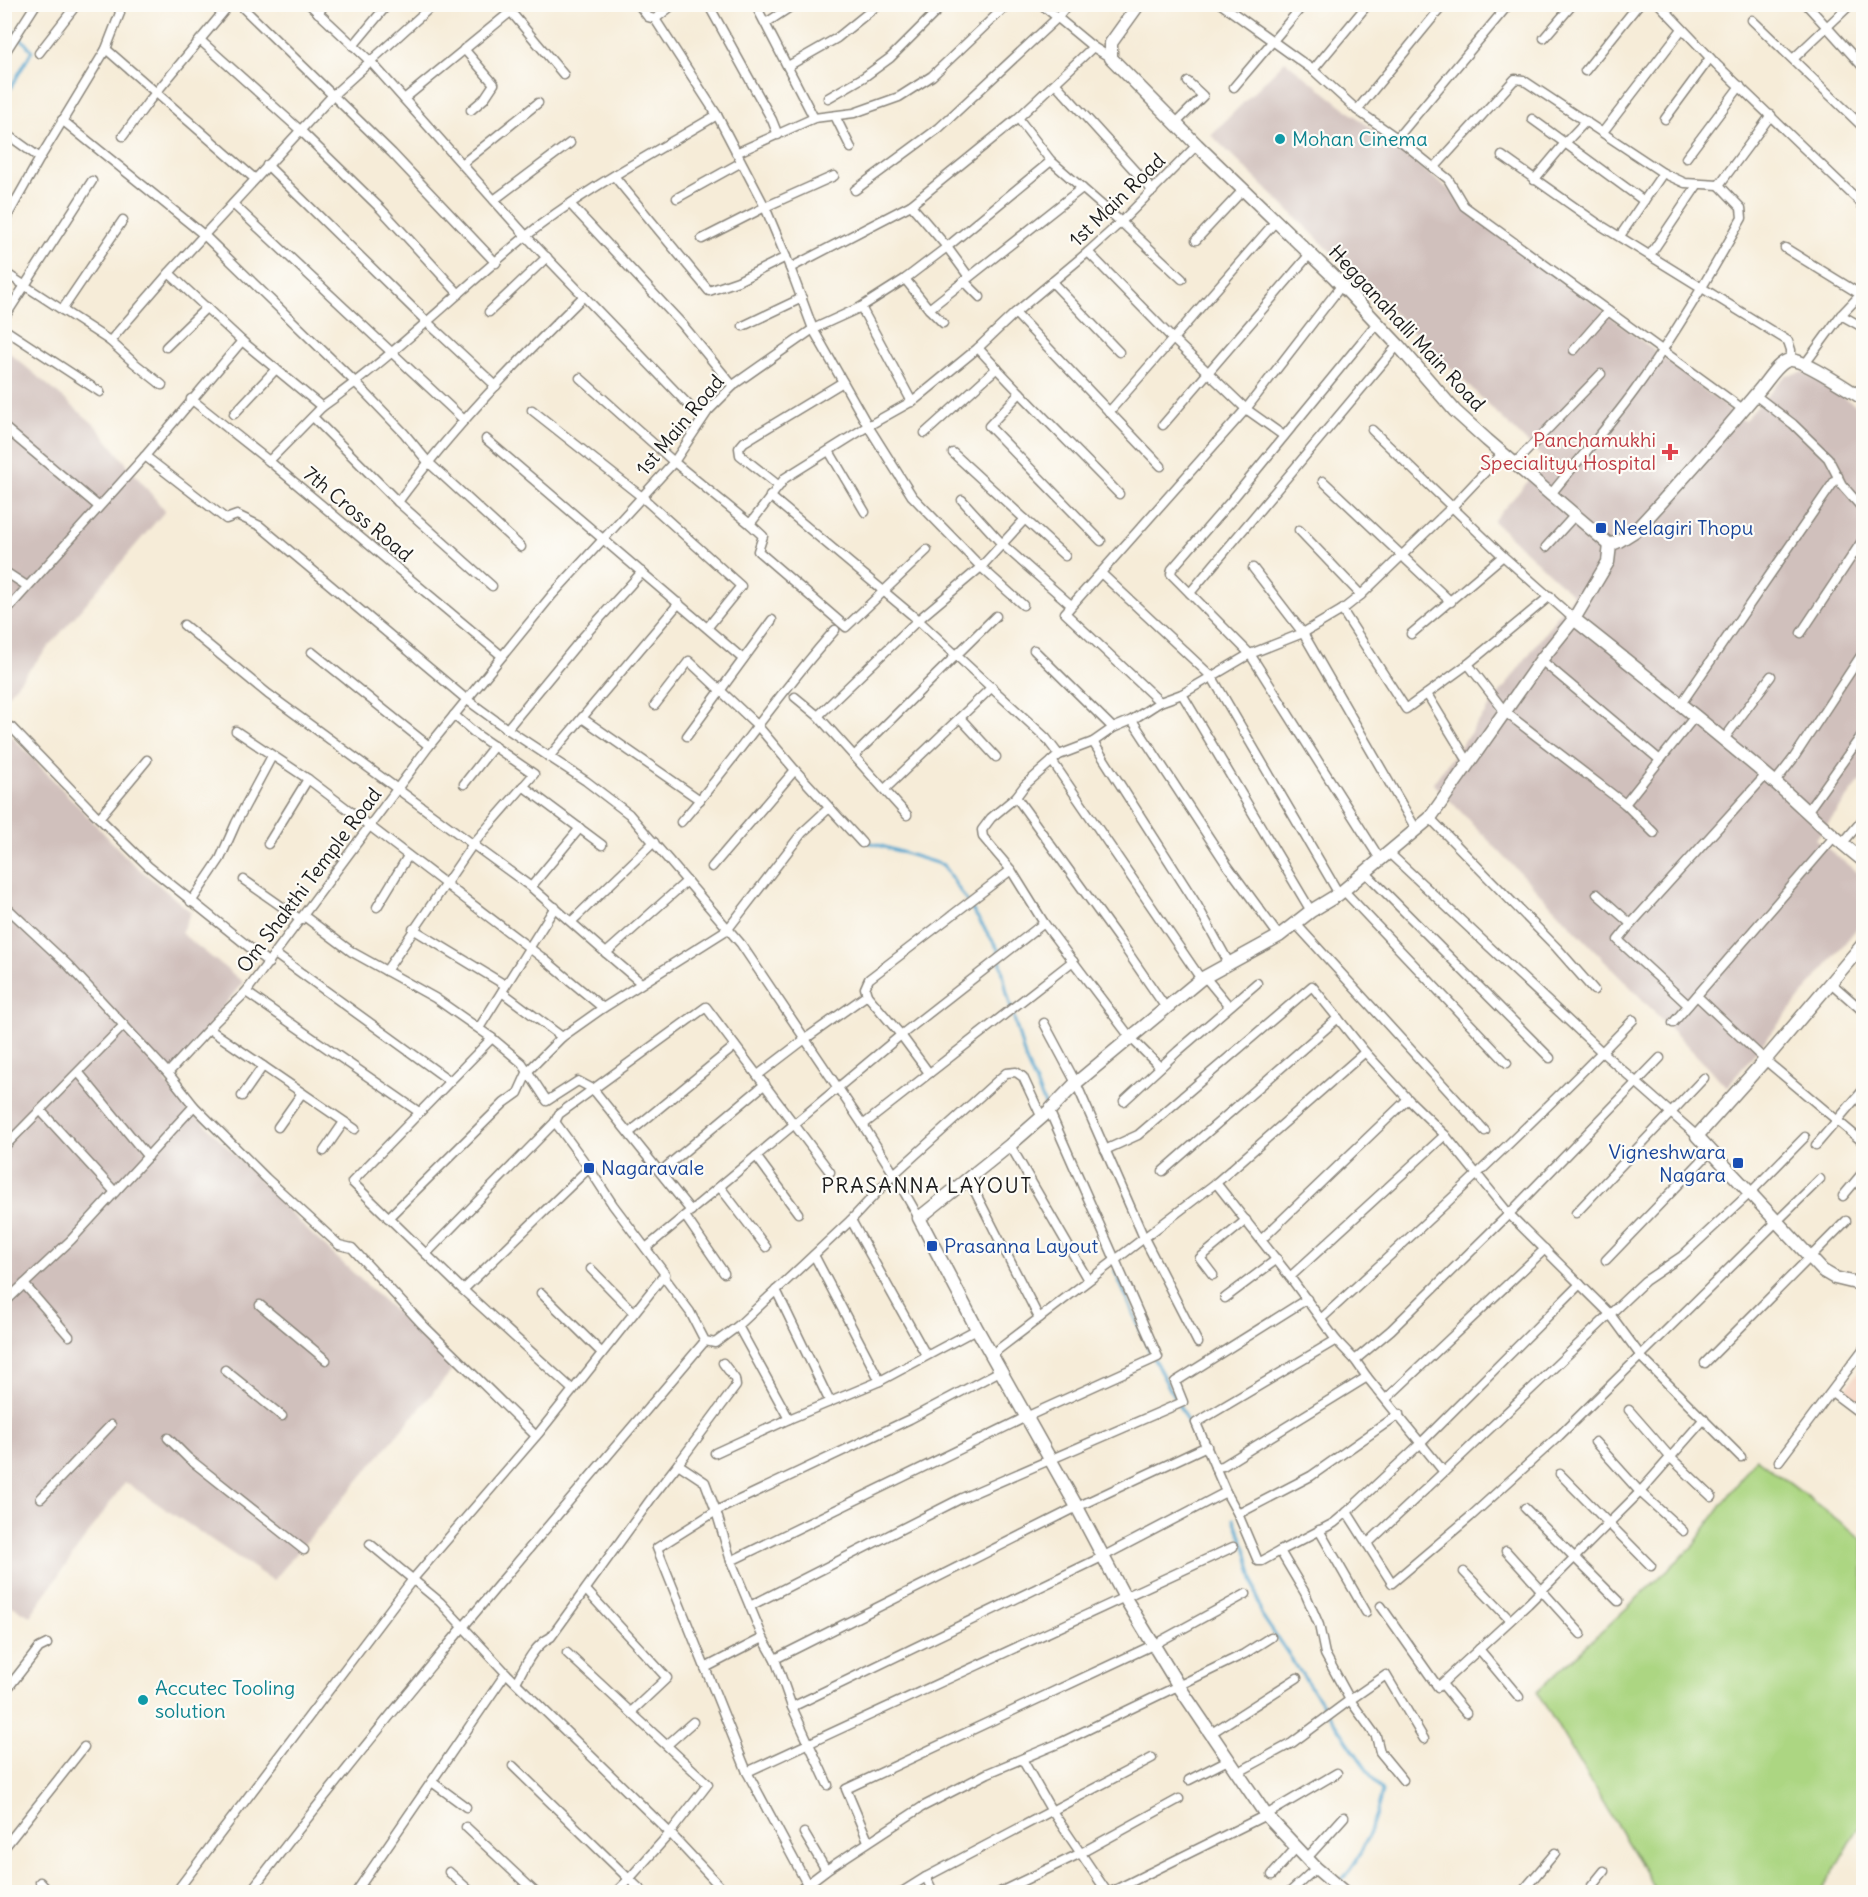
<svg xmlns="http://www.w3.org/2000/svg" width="1868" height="1897" viewBox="0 0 1868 1897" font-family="Delius,sans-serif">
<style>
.built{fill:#f4d3c0}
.industrial{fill:#d0c0bc}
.green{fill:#acd682;stroke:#64794f;stroke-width:1.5}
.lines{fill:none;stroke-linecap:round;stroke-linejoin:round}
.stream{stroke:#54a6cf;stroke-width:3}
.street-casing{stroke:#89847a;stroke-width:11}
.secondary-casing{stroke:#89847a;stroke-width:15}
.street{stroke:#fff;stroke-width:8}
.secondary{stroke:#fff;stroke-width:12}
.culture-dot{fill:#0f9aa8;stroke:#fdfcf7;stroke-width:2}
.health-dot{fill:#e0444e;stroke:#fdfcf7;stroke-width:2}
.transit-dot{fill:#1a4fb4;stroke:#fdfcf7;stroke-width:2}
.labels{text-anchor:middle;stroke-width:4.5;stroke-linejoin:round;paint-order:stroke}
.culture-label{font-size:20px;fill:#0d838f;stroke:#fdfcf7;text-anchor:start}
.street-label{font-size:20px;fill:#1c1c1c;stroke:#fdfcf7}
.health-label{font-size:20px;fill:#be3a42;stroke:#fdfcf7;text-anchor:end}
.transit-label{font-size:20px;fill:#164399;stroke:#fdfcf7;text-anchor:start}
.neighbourhood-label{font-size:21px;letter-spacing:1.5px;fill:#1c1c1c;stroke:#fdfcf7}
</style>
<rect width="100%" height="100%" fill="#fdfcf7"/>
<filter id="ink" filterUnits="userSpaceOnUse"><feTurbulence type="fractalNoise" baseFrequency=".0167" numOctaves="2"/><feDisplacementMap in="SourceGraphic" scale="12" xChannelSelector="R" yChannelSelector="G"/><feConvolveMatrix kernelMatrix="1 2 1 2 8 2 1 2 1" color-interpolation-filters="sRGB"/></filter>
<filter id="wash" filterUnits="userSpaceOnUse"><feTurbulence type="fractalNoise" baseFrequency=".008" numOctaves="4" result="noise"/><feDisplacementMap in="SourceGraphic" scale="24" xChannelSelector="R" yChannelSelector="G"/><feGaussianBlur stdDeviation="1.35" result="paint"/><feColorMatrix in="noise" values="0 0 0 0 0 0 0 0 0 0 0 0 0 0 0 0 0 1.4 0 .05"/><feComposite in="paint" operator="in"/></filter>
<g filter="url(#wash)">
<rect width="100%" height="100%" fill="#f6ecd8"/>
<path class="built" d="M1863,1364V1409L1843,1393Z"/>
<g class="industrial">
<path d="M1285,61L1744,421L1786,375L1803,372L1863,410V778L1816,839L1863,877V921L1727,1087L1433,783L1573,595L1493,521L1546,461L1211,135Z"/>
<path d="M5,349L95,425L165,511L5,698Z"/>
<path d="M5,729L130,861L191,912L181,933L243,982L165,1082L306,1229L455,1367L273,1581L125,1482L30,1616L5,1602Z"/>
</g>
<path class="green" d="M1756,1458L1863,1539V1820L1822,1892H1657L1537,1692L1692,1547Z"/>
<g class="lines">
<g class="stream">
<path d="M4,19L32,51L4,99"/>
<path d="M862,840L943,865L998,949L1007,993L1026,1061L1046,1107"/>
<path d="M1115,1271L1150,1352L1206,1456"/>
<path d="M1234,1519L1246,1549L1261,1614L1382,1792C1374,1824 1363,1858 1339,1883"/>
</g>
</g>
</g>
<g filter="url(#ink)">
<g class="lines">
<defs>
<g id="street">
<path d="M239,4L392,153L496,263"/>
<path d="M309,4L371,62L526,236L702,419"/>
<path d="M638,4L648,17L655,19L717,115L765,207L786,257L813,329L868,426L912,496L981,567L1023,605"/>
<path d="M708,4L772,120L778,135"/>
<path d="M755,4L814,118"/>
<path d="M1041,4L1093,47L1111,58"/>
<path d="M1221,4L1313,70L1357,110L1397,138L1448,179L1464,206L1744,410"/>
<path d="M1659,4L1718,66L1859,201L1864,208"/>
<path d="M1806,4L1864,68"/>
<path d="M511,12L564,75"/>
<path d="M318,13L325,4"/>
<path d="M655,19L674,4"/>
<path d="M1752,20L1864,128"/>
<path d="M766,23L795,4"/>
<path d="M1544,38L1573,4"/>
<path d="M200,40L300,130L381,209L459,294"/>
<path d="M353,46L388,4"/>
<path d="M106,49L120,13L117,4"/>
<path d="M464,49L494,84L484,99L471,110"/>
<path d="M39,53L77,4"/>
<path d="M4,54L36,4"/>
<path d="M1793,59L1851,4"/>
<path d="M788,66L837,38L879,4"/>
<path d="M1313,70L1368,4"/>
<path d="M1585,71L1639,4"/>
<path d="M1056,84L1153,191"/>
<path d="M1234,87L1304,4"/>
<path d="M828,98L864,77L890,58L944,4"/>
<path d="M404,99L520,4"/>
<path d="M1357,110L1444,4"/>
<path d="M835,116L851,148"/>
<path d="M1018,118L1051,161L1121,222L1182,279"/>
<path d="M1532,119L1565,143L1586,121"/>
<path d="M1665,119L1710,58"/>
<path d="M62,120L204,235L356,383L404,433L428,462L521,547"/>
<path d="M1176,123L1203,96L1188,82"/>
<path d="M4,132L40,158L106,49L255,179"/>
<path d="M1603,132L1682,29"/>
<path d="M123,136L149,101L230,4"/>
<path d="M1397,138L1509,4"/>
<path d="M736,153L814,118L854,113L899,97L932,76L1008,4"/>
<path d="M1502,156L1597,223L1788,341L1791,350V360"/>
<path d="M1686,158L1740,86"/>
<path d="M462,164L538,103"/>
<path d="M267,165L427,322L496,386"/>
<path d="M1434,168L1515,79L1523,80L1663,173L1685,183L1719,185L1771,115"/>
<path d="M614,176L709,291L738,281L786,257"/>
<path d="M1534,180L1565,143L1644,201"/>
<path d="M855,190L939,128L1056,19L1068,4"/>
<path d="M677,198L740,163"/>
<path d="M494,200L570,143"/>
<path d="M233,204L464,420"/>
<path d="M571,205L682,324L733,386"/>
<path d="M911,205L947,247L969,277"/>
<path d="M4,222L40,158"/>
<path d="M1620,236L1663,173"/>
<path d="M702,239L765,207L834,176"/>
<path d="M1196,240L1244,189"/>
<path d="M1785,248L1863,296"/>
<path d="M1088,252L1173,339L1246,409L1284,436"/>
<path d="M1650,255L1698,184"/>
<path d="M790,268L911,205L1018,118L1093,47"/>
<path d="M4,272L110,341L133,362L162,385"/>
<path d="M169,273L242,341L322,407C394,356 456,293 525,237C581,191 654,153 717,115"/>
<path d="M905,279L929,309L1082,188"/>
<path d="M964,281L980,297"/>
<path d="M1052,282L1119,352"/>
<path d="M861,307L912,402"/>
<path d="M929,309L943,323"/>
<path d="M62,310L123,220"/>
<path d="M489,312L547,257"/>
<path d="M1015,313L1161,466"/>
<path d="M1841,315L1864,328"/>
<path d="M4,318L92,181"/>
<path d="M1377,323L1231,501L1172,569L1171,574L1250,654L1380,859"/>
<path d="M743,326L802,298"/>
<path d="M4,329L100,392"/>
<path d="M110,341L169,273L333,95L434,4"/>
<path d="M166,347L207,307"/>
<path d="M978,348C1023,398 1072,445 1119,494"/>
<path d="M1574,350L1608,311"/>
<path d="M1805,364L1841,315L1864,291"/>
<path d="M580,378L674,462L750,524L785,478L868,426L916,399L978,348L1015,313L1088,252L1121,222L1197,145"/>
<path d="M1020,393L989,426L1101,541"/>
<path d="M1755,395L1793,424L1828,458L1842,485L1864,510"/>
<path d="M191,399L269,461L502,656"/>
<path d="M532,410L642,497L741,586L708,627"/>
<path d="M1109,412L1276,221"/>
<path d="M234,414L276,369"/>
<path d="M313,417L398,502L492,586"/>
<path d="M1163,425L1310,254"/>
<path d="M4,427L98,506"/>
<path d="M1372,430L1503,556L1574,619"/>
<path d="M925,433L997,368"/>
<path d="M486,439L743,659"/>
<path d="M829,451L865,512"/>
<path d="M953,453L1065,556"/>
<path d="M145,456L226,519L237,515L260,526L466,699L507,729L586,781L629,814L741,944L863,1125L894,1174L919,1218"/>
<path d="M269,461L322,407"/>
<path d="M1514,464L1601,374"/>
<path d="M1323,481L1451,602"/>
<path d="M779,486L740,455L739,448L744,442L843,382"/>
<path d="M1551,494C1579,459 1609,426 1635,390C1675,335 1709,277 1742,218L1741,208L1719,185"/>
<path d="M770,496L918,620L1046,738L1059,755"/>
<path d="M962,500L1003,545L1071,605"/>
<path d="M398,502C453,427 518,361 584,296"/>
<path d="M750,524L763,536L758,551L846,627L927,550"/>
<path d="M1299,530L1361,595"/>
<path d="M1546,547L1576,514"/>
<path d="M1253,568L1303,633L1416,829"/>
<path d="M4,571L27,586"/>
<path d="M1102,574L1212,677L1339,894"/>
<path d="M1190,593L1398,345"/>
<path d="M1342,610L1406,709L1468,664L1505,712L1625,804L1654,833"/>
<path d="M4,613L145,456L242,341"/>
<path d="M184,625L268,694L531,887L606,953L687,881"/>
<path d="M1801,633L1864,538"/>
<path d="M1411,634L1503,556"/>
<path d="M1034,650L1113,728"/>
<path d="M312,652L429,746"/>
<path d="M1541,660L1660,760"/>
<path d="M1468,664L1550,596"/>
<path d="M1182,694L1311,911"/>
<path d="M1427,694L1469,763"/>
<path d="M795,697L818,716L907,815"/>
<path d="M1160,702L1065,613L1246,409L1341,286"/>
<path d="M1681,704L1838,476"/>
<path d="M655,705L689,661L757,725L795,770L862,843"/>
<path d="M818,716L918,620L981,567L1025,519"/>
<path d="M582,718L700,800"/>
<path d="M960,718L996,757"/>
<path d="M1132,720L1227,865L1279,936"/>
<path d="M11,727L94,813L148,866L269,963"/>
<path d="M507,729L583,637L642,572"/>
<path d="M236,731L308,779L544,959L603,1008L728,929L802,833L829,808"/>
<path d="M687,736L772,620"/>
<path d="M1724,739L1771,676"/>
<path d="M1093,742L1197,905L1229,963"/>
<path d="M854,756L996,616"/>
<path d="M549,757L679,603"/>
<path d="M1052,761L1201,979"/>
<path d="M1775,782L1793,759L1864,651"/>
<path d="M464,784L494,746"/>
<path d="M523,786L602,845"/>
<path d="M885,789L992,687"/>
<path d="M1016,797L1120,941L1166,1008"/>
<path d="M1625,804L1696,715"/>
<path d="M1807,812L1864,732"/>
<path d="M99,818L147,760"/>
<path d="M1430,818L1557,948L1594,990"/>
<path d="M681,822C735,760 780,691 835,630"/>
<path d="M268,844L308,779"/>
<path d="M1842,844L1864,818"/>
<path d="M1388,852L1603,1053L1697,1136"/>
<path d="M712,867L795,770"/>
<path d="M1365,872L1550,1058"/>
<path d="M244,880L301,920"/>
<path d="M531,887L580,828"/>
<path d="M1344,891L1507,1063"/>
<path d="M1597,894L1631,924L1618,940L1688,1005"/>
<path d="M191,902L220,859L236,823L272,756"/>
<path d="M4,905L68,965L168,1073L194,1106L266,1178L339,1245L352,1248L422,1324L536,1436"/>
<path d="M377,907L408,856"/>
<path d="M304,916L352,952L435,998L492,1038L522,1063L547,1101L578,1081L593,1089L691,1211"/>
<path d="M572,921L654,842"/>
<path d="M1296,924L1485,1131"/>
<path d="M1631,924L1766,775"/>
<path d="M413,929L505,985"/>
<path d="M606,953L641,983"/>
<path d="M275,954L450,1081"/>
<path d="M386,971L473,844L534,774L476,734L454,715"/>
<path d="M1205,977L1229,1006"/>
<path d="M1831,983L1864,1012"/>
<path d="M246,992L419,1112"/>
<path d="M867,995L901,1035L929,1073"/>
<path d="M1697,996L1765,1060L1864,1143"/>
<path d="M1044,1023L1076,1083L1144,1238L1198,1343"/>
<path d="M1673,1023L1834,837"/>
<path d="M479,1028L555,907"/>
<path d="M209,1029L355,1129"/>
<path d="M562,1037L603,1008"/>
<path d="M492,1038L352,1182L463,1290L573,1390"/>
<path d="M1160,1067L1130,1037L1044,923L1011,870L983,837L982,830L991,818L1016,797L1025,785L1059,755L1093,742L1113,728L1132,720L1160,702L1182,694L1250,654L1303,633L1342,610L1361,595L1452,507L1503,453"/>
<path d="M79,1073L148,1157"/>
<path d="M168,1073L216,1021L246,992L429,746L552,595L674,462L708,411L736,383L813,329L861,307L905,279L947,247L1051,161"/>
<path d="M758,1075L805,1039L867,995L865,988L869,979L1011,870"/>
<path d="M242,1096L263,1066"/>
<path d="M1124,1101L1178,1051L1257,983"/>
<path d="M41,1111L115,1192"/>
<path d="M555,1122L559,1114L706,1007L830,1172"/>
<path d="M863,1125L1073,961"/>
<path d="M278,1127L302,1093"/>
<path d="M629,1133L735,1046"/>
<path d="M1010,1145L1088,1280"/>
<path d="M1816,1145L1864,1089"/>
<path d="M4,1147L124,1025"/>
<path d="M1105,1150L1138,1135L1312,986L1365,1052L1408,1099L1445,1135L1509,1214L1610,1314L1643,1359L1741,1457"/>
<path d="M324,1151L344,1122"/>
<path d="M756,1156L798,1213"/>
<path d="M1163,1171L1338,1018"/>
<path d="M660,1172L765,1084"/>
<path d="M968,1178L1039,1318"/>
<path d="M1216,1183L1290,1277"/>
<path d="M720,1187L766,1247"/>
<path d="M1843,1196L1864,1171"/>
<path d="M1576,1213L1704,1078"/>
<path d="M685,1216L724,1273"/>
<path d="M388,1218L504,1103L518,1093L528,1071L562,1037L502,992"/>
<path d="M851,1220L926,1355"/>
<path d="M1262,1239L1408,1099"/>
<path d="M646,1248L901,1035L1044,923"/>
<path d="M814,1255L880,1381"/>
<path d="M1606,1260L1711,1151"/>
<path d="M591,1269L634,1313"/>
<path d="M1213,1275L1200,1258L1246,1220"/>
<path d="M664,1277L690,1312L705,1341L715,1343L738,1326L851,1220L894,1174L1006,1073L1016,1072L1023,1077L1042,1118"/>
<path d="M24,1284L69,1336"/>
<path d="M463,1290L589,1168"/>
<path d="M776,1290L830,1402"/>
<path d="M541,1293L602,1353"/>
<path d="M1225,1298L1277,1259"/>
<path d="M4,1303L71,1240L194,1106"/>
<path d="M260,1305L326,1360"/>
<path d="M1322,1318C1428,1221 1533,1124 1633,1020"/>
<path d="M738,1326L789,1419L880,1381L977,1329"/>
<path d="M991,1355L1216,1183L1365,1052"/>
<path d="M1355,1360L1391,1330L1509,1214L1660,1058"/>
<path d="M1705,1363L1846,1221"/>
<path d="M225,1370L282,1416"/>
<path d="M1000,1371L910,1419L716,1511L657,1548L747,1772L1233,1547"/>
<path d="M1367,1377L1444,1472L1645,1281L1682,1256L1750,1193L1805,1137"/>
<path d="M1832,1392L1864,1416"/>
<path d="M1386,1399L1545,1249"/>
<path d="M1629,1410L1671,1458L1712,1497"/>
<path d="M168,1438L188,1458L304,1550"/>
<path d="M1595,1442L1640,1492L1683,1531"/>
<path d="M715,1453L789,1419"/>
<path d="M1779,1461L1864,1348"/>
<path d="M678,1464L736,1386L735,1379L723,1363"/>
<path d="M1215,1467L1223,1466L1367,1377L1355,1360L1336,1340"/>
<path d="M1560,1474L1651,1566"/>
<path d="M1226,1492L1196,1423L1336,1340L1290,1277L1445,1135"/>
<path d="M41,1498L111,1425"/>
<path d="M1525,1508L1618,1601"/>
<path d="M1347,1512L1392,1583L1470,1517L1559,1436L1820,1179"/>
<path d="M1238,1514L1258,1561H1262L1280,1551"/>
<path d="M1319,1530L1366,1612"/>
<path d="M370,1544L440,1602L506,1673L670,1833L629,1879L513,1766"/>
<path d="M1367,1544L1444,1472"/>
<path d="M1506,1551L1581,1634"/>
<path d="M731,1561L1026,1417L1158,1357L1049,1110"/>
<path d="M1464,1572L1510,1620"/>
<path d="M586,1590L667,1678L631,1712"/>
<path d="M750,1606L962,1498L1183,1402L1175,1382L1307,1299"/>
<path d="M1381,1606L1438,1687L1528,1604L1640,1492L1704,1419"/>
<path d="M1479,1649L1519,1697"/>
<path d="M567,1653L708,1784L670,1833L725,1892"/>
<path d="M775,1659L1077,1507L1207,1446"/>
<path d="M705,1668L763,1638"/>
<path d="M516,1682C525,1666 533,1646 551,1637L653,1496L678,1464L705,1482L716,1511L731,1561L763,1638L775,1659L792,1707L828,1785"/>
<path d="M1442,1684L1466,1713"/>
<path d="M4,1693L39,1648L47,1644"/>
<path d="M792,1707L1104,1556L1226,1492L1238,1514L1311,1476L1399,1414"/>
<path d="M1210,1734L1297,1678"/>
<path d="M667,1745L693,1722"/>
<path d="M1022,1759L1050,1808L1107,1892"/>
<path d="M747,1772L807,1884"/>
<path d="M1237,1773L1292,1743L1350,1700L1325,1654L1319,1625L1305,1593L1280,1551L1334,1523L1347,1512L1421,1443L1580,1284"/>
<path d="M1189,1780L1228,1760"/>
<path d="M1403,1780L1380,1752L1376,1736L1350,1700L1386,1675L1424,1739"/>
<path d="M432,1782L466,1807"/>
<path d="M466,1827L535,1892"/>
<path d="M804,1833L826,1870"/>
<path d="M868,1841L846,1789L1155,1644L1246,1594"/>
<path d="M4,1848L84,1747"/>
<path d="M1307,1858L1344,1817"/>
<path d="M449,1872L471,1892"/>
<path d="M1272,1875L1296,1848"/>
<path d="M926,1877L933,1892"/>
<path d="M40,1882L49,1892"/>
<path d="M176,1892L413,1579L538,1434L665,1274L613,1205L589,1168L555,1122L426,1254"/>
<path d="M250,1892C395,1703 551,1523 705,1341"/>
<path d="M356,1892L506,1673"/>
<path d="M616,1892L629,1879L643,1892"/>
<path d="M797,1892L826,1870L922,1807L988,1773L1062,1742L1244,1654L1271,1637"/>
<path d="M902,1892L926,1877L1152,1758"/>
<path d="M1000,1892L1081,1853L1179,1799"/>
<path d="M1111,1892L1266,1815L1337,1773"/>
<path d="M1290,1892L1316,1868"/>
<path d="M1522,1892L1555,1853"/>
<path d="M1587,1892L1604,1871"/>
</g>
<g id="secondary">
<path d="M1139,4L1111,43V58L1197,145L1334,277L1398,345L1455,411L1487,440L1610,545"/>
<path d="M1610,545L1608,562L1574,619C1641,672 1706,724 1771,779C1802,806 1831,836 1864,861"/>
<path d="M1610,545L1619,541L1635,531C1679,484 1720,437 1761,388C1768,380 1779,361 1790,360C1804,359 1850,391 1864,399"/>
<path d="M1864,943L1765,1060L1697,1136L1823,1271L1835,1278L1864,1285"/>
<path d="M1344,1892L1316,1868L1266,1815L1178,1685L1125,1598L1077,1507L977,1329L919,1218L1010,1145L1049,1111L1076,1083L1201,979L1279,936L1311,911L1339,894L1430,818L1541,660L1574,619"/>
</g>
</defs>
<use href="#street" class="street-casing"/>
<use href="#secondary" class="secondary-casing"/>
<use href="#street" class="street"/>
<use href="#secondary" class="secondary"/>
</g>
</g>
<g class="culture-dot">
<circle cx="1280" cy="139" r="6"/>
<circle cx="143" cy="1700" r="6"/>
</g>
<path class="health-dot" d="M1667 443h6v6h6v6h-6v6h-6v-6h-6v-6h6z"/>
<g class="transit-dot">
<rect x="1595" y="522" width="12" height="12" rx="3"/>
<rect x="1732" y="1157" width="12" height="12" rx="3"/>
<rect x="583" y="1162" width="12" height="12" rx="3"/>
<rect x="926" y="1240" width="12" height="12" rx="3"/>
</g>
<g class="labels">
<g class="culture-label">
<text x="1292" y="146">Mohan Cinema</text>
<text x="155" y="1695">Accutec Tooling<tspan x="155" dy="23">solution</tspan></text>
</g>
<g class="street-label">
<text transform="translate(1117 200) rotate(-44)" y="7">1st Main Road</text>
<text transform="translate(1407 328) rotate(47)" y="7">Hegganahalli Main Road</text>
<text transform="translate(680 425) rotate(-50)" y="7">1st Main Road</text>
<text transform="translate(358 514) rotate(40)" y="7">7th Cross Road</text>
<text transform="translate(309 880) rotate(-53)" y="7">Om Shakthi Temple Road</text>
</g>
<g class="health-label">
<text x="1656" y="447">Panchamukhi<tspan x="1656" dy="23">Specialityu Hospital</tspan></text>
</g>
<g class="transit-label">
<text x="1613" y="535">Neelagiri Thopu</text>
<text x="1726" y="1159" text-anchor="end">Vigneshwara<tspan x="1726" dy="23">Nagara</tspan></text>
<text x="601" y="1175">Nagaravale</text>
<text x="944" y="1253">Prasanna Layout</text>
</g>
<g class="neighbourhood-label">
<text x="927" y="1193">PRASANNA LAYOUT</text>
</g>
</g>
<rect width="1868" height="1897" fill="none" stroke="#fdfcf7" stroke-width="24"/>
</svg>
